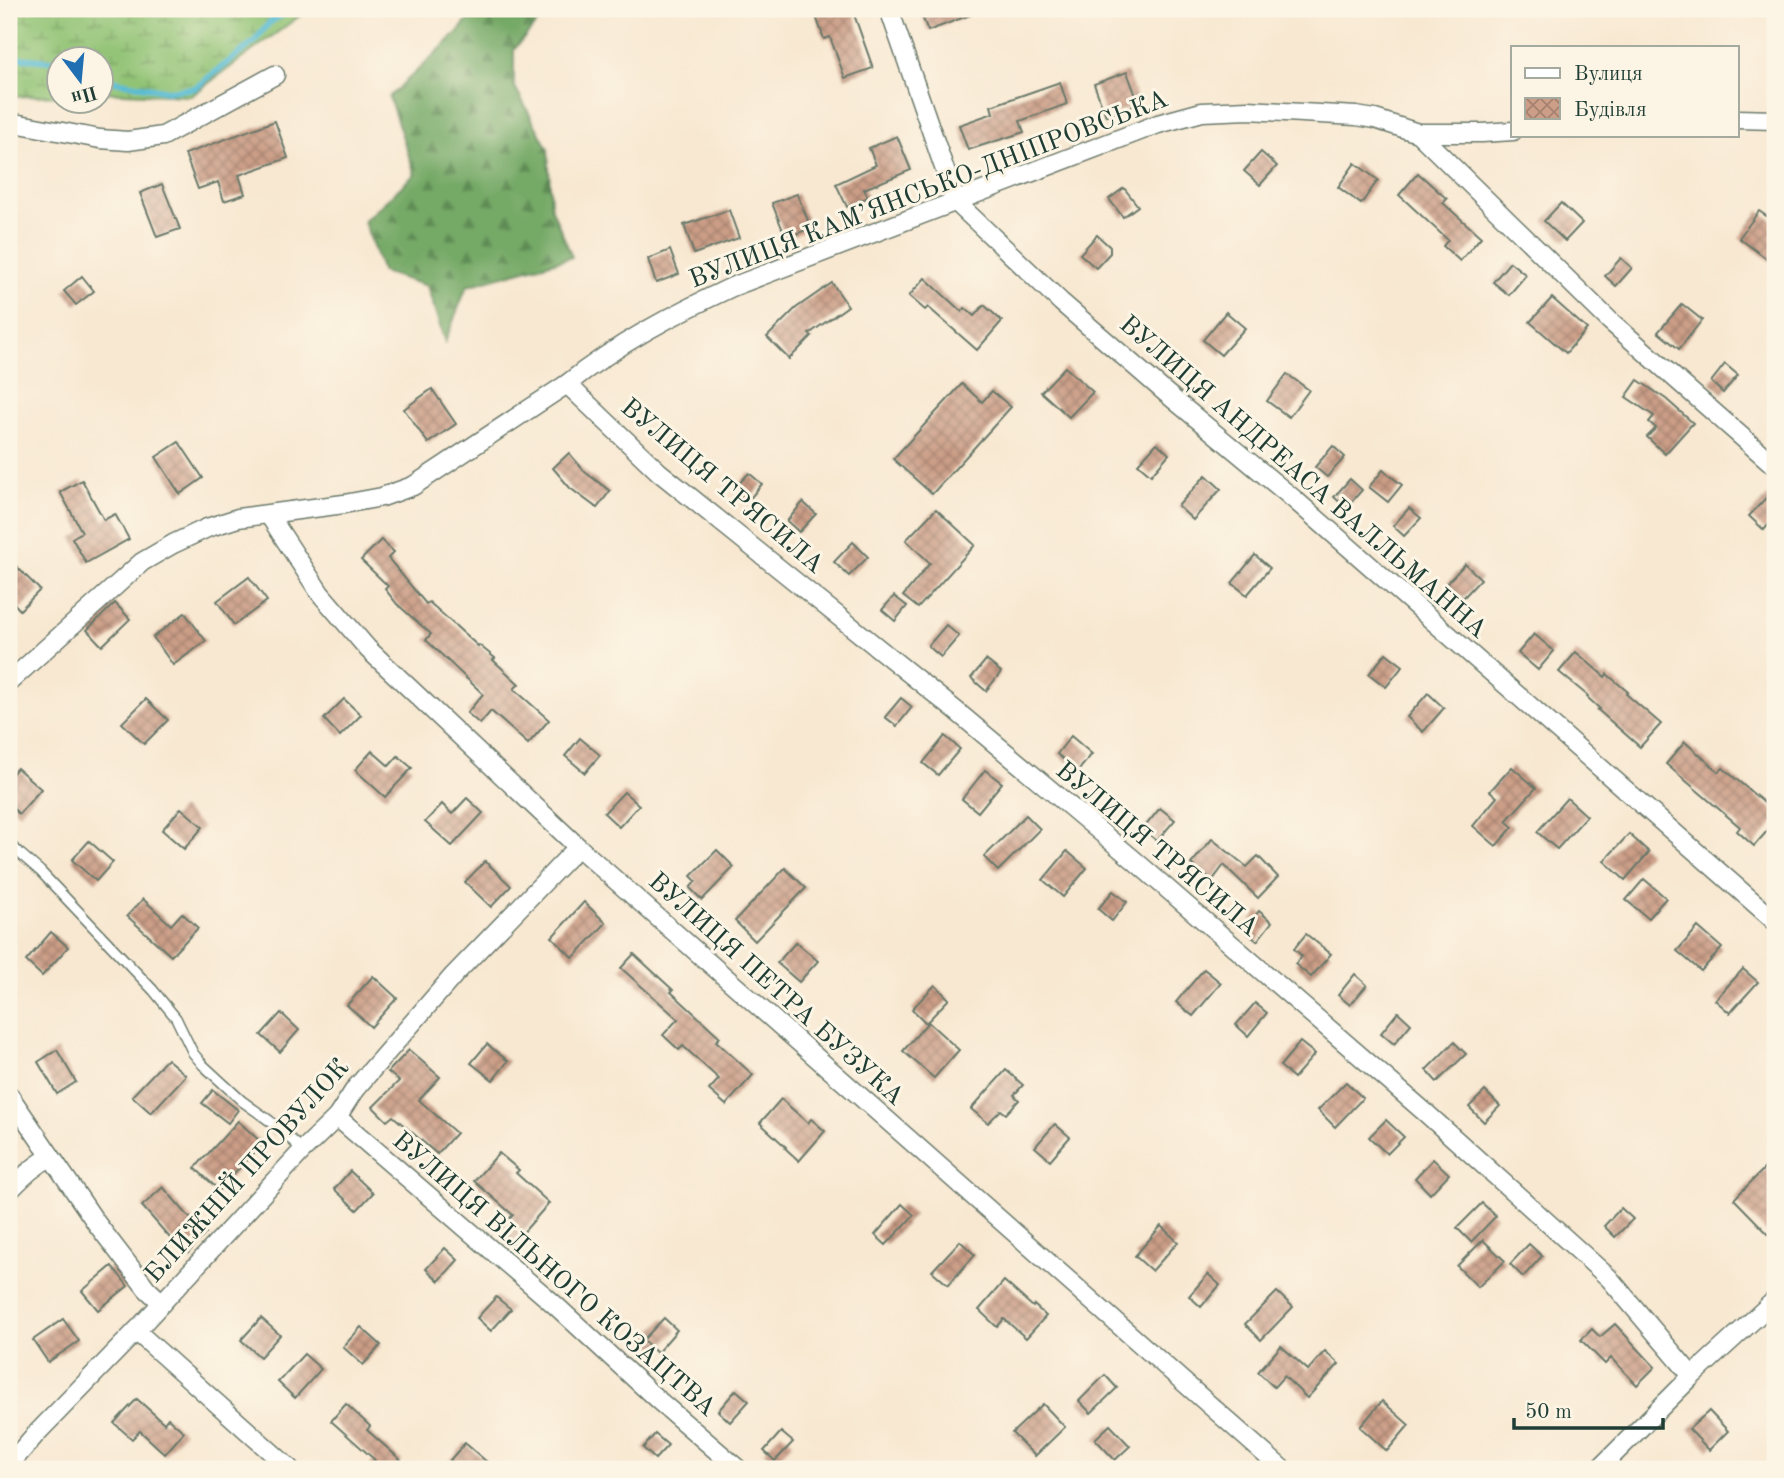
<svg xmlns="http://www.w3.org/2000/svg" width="1784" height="1478" viewBox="0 0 1784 1478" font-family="'Old Standard TT',serif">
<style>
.forest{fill:url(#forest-firs);stroke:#4a734d;stroke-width:2}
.wetland{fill:url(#wetland-marsh);stroke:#588054;stroke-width:2}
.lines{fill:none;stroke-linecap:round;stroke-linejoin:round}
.stream{stroke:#58bcd6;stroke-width:6}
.building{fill:url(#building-cross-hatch)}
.service-casing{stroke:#6b796b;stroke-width:12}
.minor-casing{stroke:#6b796b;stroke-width:21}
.service{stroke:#fff;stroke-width:9}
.minor{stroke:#fff;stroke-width:18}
.labels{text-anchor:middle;stroke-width:6;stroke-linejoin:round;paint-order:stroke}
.street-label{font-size:26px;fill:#1f3d34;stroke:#fcf5e5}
</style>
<defs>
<pattern id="forest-firs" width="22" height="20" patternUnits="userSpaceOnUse" patternTransform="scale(1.75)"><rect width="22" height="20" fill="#74a966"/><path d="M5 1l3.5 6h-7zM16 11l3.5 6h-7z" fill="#5f8b55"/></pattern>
<pattern id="wetland-marsh" width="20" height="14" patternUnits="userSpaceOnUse" patternTransform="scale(1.75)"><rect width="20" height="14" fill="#91c374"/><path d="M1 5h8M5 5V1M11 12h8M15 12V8" fill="none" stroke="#76a060"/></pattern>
<pattern id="building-cross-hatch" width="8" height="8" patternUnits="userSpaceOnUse" patternTransform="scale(1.75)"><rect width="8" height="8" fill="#cc9e87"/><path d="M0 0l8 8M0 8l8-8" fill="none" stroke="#a5826f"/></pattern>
</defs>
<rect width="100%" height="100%" fill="#fcf5e5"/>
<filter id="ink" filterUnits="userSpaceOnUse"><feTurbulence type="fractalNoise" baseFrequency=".0143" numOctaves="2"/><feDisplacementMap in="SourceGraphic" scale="14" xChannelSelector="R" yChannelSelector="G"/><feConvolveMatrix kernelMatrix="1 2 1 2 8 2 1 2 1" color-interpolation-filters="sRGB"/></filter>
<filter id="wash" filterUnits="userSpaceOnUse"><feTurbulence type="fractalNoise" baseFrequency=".00686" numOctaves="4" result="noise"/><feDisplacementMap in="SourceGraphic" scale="28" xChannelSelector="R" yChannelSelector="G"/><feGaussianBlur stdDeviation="1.57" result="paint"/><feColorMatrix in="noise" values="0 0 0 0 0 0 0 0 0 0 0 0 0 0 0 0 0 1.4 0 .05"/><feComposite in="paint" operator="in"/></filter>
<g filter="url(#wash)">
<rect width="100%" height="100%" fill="#f8e8d1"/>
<path class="forest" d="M477,9H550L514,49V85L548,149L551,207L572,257L467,286L445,342L427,286L382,272L364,221L415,174L389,97L456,34Z"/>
<path class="wetland" d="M9,9H309L191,96L102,92V60H60L59,95L9,97Z"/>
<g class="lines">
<g class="stream">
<path d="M9,57L60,62"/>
<path d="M102,73L115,81L168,91L195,88L254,42L269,23L291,9"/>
</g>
</g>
<g id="blocks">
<g class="building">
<path d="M825,9H852L873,68L845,78L830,37L824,39L815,13Z"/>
<path d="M919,9H983V10L928,31Z"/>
<path d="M1127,72L1139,104L1106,116L1094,84Z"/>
<path d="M1060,82L1067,104L1020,121L1024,132L968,150L959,125L993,113L991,106Z"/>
<path d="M275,121L288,158L239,175L245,194L224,201L218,182L198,189L185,154Z"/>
<path d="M897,136L911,170L864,189L868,197L847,207L836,184L876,165L869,148Z"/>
<path d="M1261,152L1277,166L1260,185L1244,171Z"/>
<path d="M1355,163L1378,180L1361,204L1338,187Z"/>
<path d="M1418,173L1447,199L1443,203L1481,237L1460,261L1443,246L1448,240L1399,195Z"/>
<path d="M162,184L180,229L157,237L140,193Z"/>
<path d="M1124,188L1138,206L1123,217L1109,199Z"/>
<path d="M797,194L811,228L786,238L772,203Z"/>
<path d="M1561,203L1582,223L1565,241L1544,221Z"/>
<path d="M729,210L739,238L694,254L684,225Z"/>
<path d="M1759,211L1775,222V265L1739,238Z"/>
<path d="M1097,235L1110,247V253L1096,268L1080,254Z"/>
<path d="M670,250L679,274L656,283L648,259Z"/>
<path d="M1621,258L1632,268L1616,286L1605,276Z"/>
<path d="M1510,262L1526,275L1509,295L1493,282Z"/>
<path d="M82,276L94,291L76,305L64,291Z"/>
<path d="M925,278L962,312L965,308L974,316L984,305L1002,321L977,350L928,307L925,310L909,296Z"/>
<path d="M832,283L848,306L809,334L812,336L789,359L767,337L796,308Z"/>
<path d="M1552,298L1587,329L1566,353L1530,322Z"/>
<path d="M1682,304L1702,320L1679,349L1658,332Z"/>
<path d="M1226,312L1245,328L1221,355L1203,340Z"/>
<path d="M1725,364L1738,375L1723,393L1711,382Z"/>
<path d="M1065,367L1093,392L1069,417L1041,392Z"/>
<path d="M1287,374L1309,390L1289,417L1267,401Z"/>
<path d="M1638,380L1666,399L1693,423L1665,454L1647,437L1656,428L1649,422L1654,416L1626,397Z"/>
<path d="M962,384L982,402L992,391L1011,407L932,494L893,459Z"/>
<path d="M432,389L456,424L428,443L404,409Z"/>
<path d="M179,442L203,478L180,494L156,457Z"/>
<path d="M1157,443L1169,454L1151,475L1138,464Z"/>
<path d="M1333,446L1345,457L1327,477L1315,467Z"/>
<path d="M569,453L585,472L610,491L597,508L570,488L553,468Z"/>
<path d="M1383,470L1402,485L1388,502L1369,487Z"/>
<path d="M749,473L762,484L747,502L733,490Z"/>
<path d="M1206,475L1221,489L1193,520L1178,506Z"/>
<path d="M1350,479L1362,490L1346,508L1334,497Z"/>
<path d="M82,480L104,520L115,514L129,539L86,563L72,538L82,532L60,492Z"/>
<path d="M1775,488V517L1764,530L1749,516Z"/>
<path d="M803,502L816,514L799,532L787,521Z"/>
<path d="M1409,508L1421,518L1404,536L1393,526Z"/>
<path d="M936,509L975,545L918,608L903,596L930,563L906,540Z"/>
<path d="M381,540L394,552L388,558L426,604L429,602L478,646L479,645L495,658L493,660L519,684L514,689L549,720L528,744L491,711L480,724L467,713L483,694L426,640L431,634L397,604L385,589L388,586L361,560Z"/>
<path d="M853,542L868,557L849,576L834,562Z"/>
<path d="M1255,555L1270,568L1247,595L1232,583Z"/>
<path d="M9,559L40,590L20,610L9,598Z"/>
<path d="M1465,564L1481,579L1463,598L1447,583Z"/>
<path d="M249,577L267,601L234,625L217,601Z"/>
<path d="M894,596L907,606L895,621L882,610Z"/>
<path d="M115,603L130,619L102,646L87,630Z"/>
<path d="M185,613L206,641L173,665L153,637Z"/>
<path d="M946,625L959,636L941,657L928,646Z"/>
<path d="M1534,634L1554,651L1538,670L1518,653Z"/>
<path d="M1576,652L1605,677L1607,674L1628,692L1626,694L1661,724L1640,747L1598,710L1600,709L1587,697L1588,696L1559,672Z"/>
<path d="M1386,653L1403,666L1386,687L1369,674Z"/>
<path d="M986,660L1001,672L986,691L971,678Z"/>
<path d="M1428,693L1444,708L1423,732L1407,717Z"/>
<path d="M901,698L912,707L897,726L885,717Z"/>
<path d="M146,699L168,720L144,744L122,723Z"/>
<path d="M344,699L361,715L340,736L324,719Z"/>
<path d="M945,736L960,749L938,775L923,763Z"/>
<path d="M1071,736L1092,754L1078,771L1057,754Z"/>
<path d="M580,738L600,755L585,773L565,756Z"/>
<path d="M1685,742L1719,772L1723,768L1775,812V822L1754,846L1737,831L1740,827L1666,764Z"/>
<path d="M372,751L389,766L398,756L412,768L385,797L355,770Z"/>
<path d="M1512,767L1536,788L1506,821L1513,827L1496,846L1473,826L1497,797L1490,791Z"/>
<path d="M17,768L41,789L19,814L9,805V777Z"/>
<path d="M985,770L1002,783L978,812L962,799Z"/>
<path d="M624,792L639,805L619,827L604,813Z"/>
<path d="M467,798L483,813L452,846L425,822L442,804L452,814Z"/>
<path d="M1567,798L1587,816L1557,849L1537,832Z"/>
<path d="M181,808L203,827L184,849L162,830Z"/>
<path d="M1160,808L1175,820L1157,841L1143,829Z"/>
<path d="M1026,815L1040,829L998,871L984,857Z"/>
<path d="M1629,834L1649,852L1625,880L1604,861Z"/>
<path d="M1212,839L1247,867L1258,856L1278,877L1258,898L1224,865L1212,881L1191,864Z"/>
<path d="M89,841L113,862L96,881L72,860Z"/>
<path d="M717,850L734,867L702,900L690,888L696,881L691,876Z"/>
<path d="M1067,851L1087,868L1063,897L1043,880Z"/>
<path d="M485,861L511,886L491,907L465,882Z"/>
<path d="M785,868L806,888L755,941L735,921Z"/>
<path d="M1644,879L1666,898L1648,918L1626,900Z"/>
<path d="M1113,891L1127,902L1112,921L1098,909Z"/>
<path d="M143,899L171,925L182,913L198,928L171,956L127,916Z"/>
<path d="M584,902L606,923L573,958L552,937Z"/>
<path d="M1259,911L1272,922L1257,941L1244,930Z"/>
<path d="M1698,927L1722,948L1701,971L1677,951Z"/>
<path d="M51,932L68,947L42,976L26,961Z"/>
<path d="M1306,934L1331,954L1311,977L1295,964L1302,956L1294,949Z"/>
<path d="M796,942L818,961L799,982L777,963Z"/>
<path d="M634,954L673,990L671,992L720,1037L716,1041L753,1075L726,1105L709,1090L719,1079L683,1046L679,1050L663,1035L678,1019L621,968Z"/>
<path d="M1204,969L1221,983L1193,1016L1176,1002Z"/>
<path d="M1743,969L1758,982L1730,1013L1715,1000Z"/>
<path d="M1355,974L1367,985L1350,1005L1338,995Z"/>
<path d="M373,976L397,998L371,1027L347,1005Z"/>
<path d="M935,985L949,999L926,1023L912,1009Z"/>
<path d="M1255,1003L1267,1013L1248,1036L1236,1025Z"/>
<path d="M1398,1012L1411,1024L1394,1044L1381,1033Z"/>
<path d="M281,1013L299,1030L280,1052L261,1035Z"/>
<path d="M928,1022L959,1050L934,1078L903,1051Z"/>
<path d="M1300,1042L1315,1054L1294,1078L1280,1066Z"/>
<path d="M1454,1042L1466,1054L1437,1082L1426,1070Z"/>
<path d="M487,1044L508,1061L493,1080L471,1063Z"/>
<path d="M57,1050L76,1082L57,1094L38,1062Z"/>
<path d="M409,1050L440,1077L419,1100L456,1133L437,1154L393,1116L387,1121L373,1107L399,1081L388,1072Z"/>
<path d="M167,1059L186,1075L151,1113L132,1096Z"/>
<path d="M1006,1070L1023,1085L1014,1095L1019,1100L1006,1114L1001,1110L988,1123L971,1109Z"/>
<path d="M1346,1082L1363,1098L1335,1127L1318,1110Z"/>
<path d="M213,1090L238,1110L228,1123L202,1103Z"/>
<path d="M1485,1091L1500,1106L1484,1122L1469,1107Z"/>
<path d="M781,1099L808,1123L811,1119L825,1131L799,1161L785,1148L786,1147L760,1123Z"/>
<path d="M1386,1120L1404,1137L1387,1154L1369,1137Z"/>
<path d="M238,1121L262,1143L219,1190L195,1168Z"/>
<path d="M1055,1124L1070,1137L1050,1160L1035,1147Z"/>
<path d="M499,1153L519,1170L516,1173L549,1203L514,1243L499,1230L513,1215L474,1181Z"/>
<path d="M1433,1159L1449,1174L1430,1194L1415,1178Z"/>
<path d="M1765,1168L1775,1179V1241L1734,1199Z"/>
<path d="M350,1171L373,1193L357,1210L334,1189Z"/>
<path d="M163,1187L191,1219L206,1233L188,1253L170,1238L142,1206Z"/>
<path d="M1482,1203L1496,1216L1471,1242L1457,1228Z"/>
<path d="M902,1204L914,1215L886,1245L875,1235Z"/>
<path d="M1621,1208L1633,1219L1615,1237L1604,1226Z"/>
<path d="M1161,1226L1178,1242L1152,1271L1135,1256Z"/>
<path d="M1483,1240L1505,1261L1478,1287L1457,1266Z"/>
<path d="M960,1241L975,1255L948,1285L932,1271Z"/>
<path d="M1529,1244L1542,1256L1523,1277L1510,1264Z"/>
<path d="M445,1248L458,1260L439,1281L426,1269Z"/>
<path d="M112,1266L128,1286L98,1310L82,1291Z"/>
<path d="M1208,1274L1220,1285L1201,1307L1189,1296Z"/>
<path d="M1004,1281L1033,1307L1034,1305L1046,1316L1026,1338L1004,1319L997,1327L979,1310Z"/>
<path d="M1277,1292L1293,1307L1261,1340L1245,1324Z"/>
<path d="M496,1297L511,1309L491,1331L477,1318Z"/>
<path d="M261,1318L280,1335L260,1357L241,1340Z"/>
<path d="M664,1318L677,1330L657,1353L643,1340Z"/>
<path d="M63,1319L79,1341L48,1362L33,1340Z"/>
<path d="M1615,1324L1655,1367L1637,1385L1611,1358L1605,1364L1581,1340L1592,1329L1600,1337Z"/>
<path d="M361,1327L381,1345L363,1365L343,1347Z"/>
<path d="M1281,1346L1308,1370L1325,1351L1339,1364L1307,1398L1284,1376L1274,1387L1258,1372Z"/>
<path d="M304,1354L321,1369L295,1398L278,1382Z"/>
<path d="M1105,1375L1117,1388L1091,1413L1079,1401Z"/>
<path d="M736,1390L749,1401L730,1422L718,1411Z"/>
<path d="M137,1399L164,1423L168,1418L184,1432L165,1454L140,1431L132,1439L114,1423Z"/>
<path d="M1382,1401L1409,1425L1387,1451L1360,1427Z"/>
<path d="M346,1404L370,1426L367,1430L402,1461L394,1469H367L375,1460L331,1421Z"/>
<path d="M1043,1404L1065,1427L1035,1456L1012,1433Z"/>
<path d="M1709,1411L1728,1431L1709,1450L1689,1429Z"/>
<path d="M1110,1425L1130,1446L1115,1460L1095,1439Z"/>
<path d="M781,1432L793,1442L775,1461L764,1451Z"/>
<path d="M655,1434L668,1445L655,1459L643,1448Z"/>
<path d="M465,1443L495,1469H461L450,1460Z"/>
</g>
</g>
</g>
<g filter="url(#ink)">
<use href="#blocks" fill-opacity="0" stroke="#6b796b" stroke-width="2"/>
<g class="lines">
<defs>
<path id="service" d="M9,844L40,871L153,990L176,1018L193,1053L203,1065L242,1101L270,1121L303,1150"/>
<g id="minor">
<path d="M889,9L956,202L1061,302L1166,393L1295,500L1775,921"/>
<path d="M1737,119L1775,120"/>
<path d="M9,122L100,139L128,141L163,136L275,75"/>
<path d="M1418,133L1610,321L1775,466"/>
<path d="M567,384L659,472L955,710L1134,860L1426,1113L1609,1278L1692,1376"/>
<path d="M269,515L320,593L368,649L578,847L1282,1469"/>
<path d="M9,682L142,562L173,544L207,528L238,518L344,504L382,497L413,486L567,384C617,344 674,314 732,287L1158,124L1202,112L1248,110L1356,116L1375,119L1418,133H1482L1513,131"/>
<path d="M9,1095L97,1224L147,1289L162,1303"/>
<path d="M337,1117L554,1304L658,1400L738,1469"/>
<path d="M9,1191C22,1178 34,1165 51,1157"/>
<path d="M136,1331L290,1469"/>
<path d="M9,1465L35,1435L136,1331L303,1150L337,1117L355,1089L454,975L578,847"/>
<path d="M1599,1469L1692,1376L1775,1300"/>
</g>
</defs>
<use href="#service" class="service-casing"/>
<use href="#minor" class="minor-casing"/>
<use href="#service" class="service"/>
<use href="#minor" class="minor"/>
</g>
</g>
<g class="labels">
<g class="street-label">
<text transform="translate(928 188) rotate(-21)" y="9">ВУЛИЦЯ КАМ’ЯНСЬКО-ДНІПРОВСЬКА</text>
<text transform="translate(1304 476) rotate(41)" y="9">ВУЛИЦЯ АНДРЕАСА ВАЛЛЬМАННА</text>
<text transform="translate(723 485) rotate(40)" y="9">ВУЛИЦЯ ТРЯСИЛА</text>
<text transform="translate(1158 848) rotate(40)" y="9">ВУЛИЦЯ ТРЯСИЛА</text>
<text transform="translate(777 988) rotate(42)" y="9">ВУЛИЦЯ ПЕТРА БУЗУКА</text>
<text transform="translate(246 1170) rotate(-48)" y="9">БЛИЖНІЙ ПРОВУЛОК</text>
<text transform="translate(555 1273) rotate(41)" y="9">ВУЛИЦЯ ВІЛЬНОГО КОЗАЦТВА</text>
</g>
</g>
<rect width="1784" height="1478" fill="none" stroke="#fcf5e5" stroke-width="35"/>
<rect x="1511" y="46" width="228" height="91" fill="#fcf5e5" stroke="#a4ab9e" stroke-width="2"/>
<rect x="1525" y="68" width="35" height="10" fill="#ffffff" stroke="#a4ab9e" stroke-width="2"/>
<text x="1574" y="80" font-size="21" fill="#1f3d34">Вулиця</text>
<rect x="1525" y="98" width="35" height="21" fill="url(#building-cross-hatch)" stroke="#a4ab9e" stroke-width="2"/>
<text x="1574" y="116" font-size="21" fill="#1f3d34">Будівля</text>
<g transform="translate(80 80) rotate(164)"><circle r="33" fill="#fcf5e5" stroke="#a4ab9e" stroke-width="2"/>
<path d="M0-5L12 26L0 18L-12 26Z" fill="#1f6fb2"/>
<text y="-10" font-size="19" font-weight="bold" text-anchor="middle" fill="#1f3d34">Пн</text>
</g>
<path d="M1514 1418v10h149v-10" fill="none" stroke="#1f3d34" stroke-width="3.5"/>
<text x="1525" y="1418" font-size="21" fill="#1f3d34" stroke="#fcf5e5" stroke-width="5" paint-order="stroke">50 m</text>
</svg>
